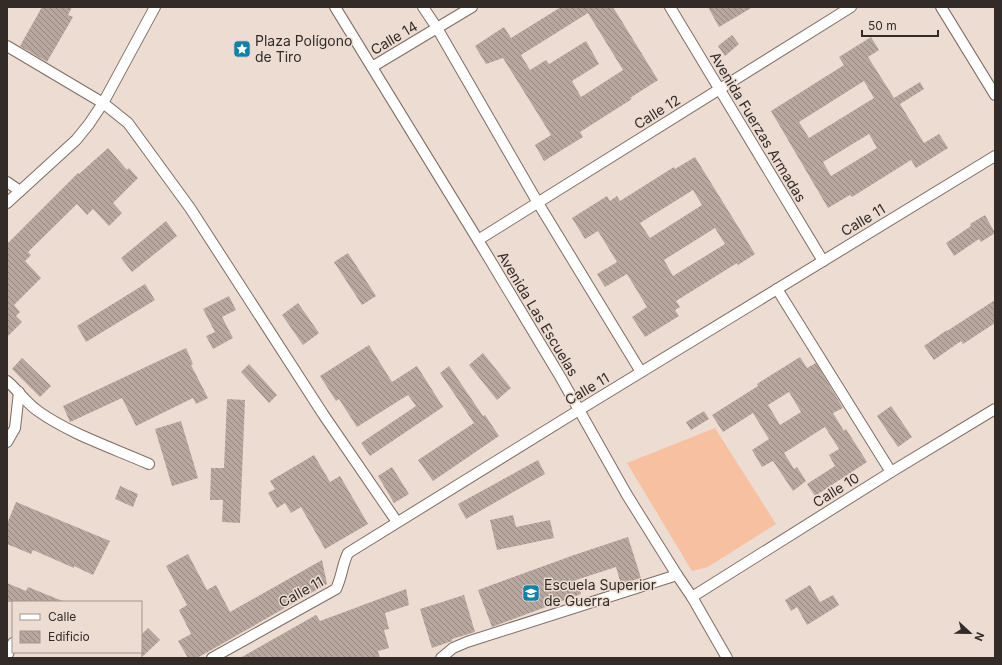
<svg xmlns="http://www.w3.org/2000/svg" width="1002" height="665" viewBox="0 0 1002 665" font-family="Inter,sans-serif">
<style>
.pitch{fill:#f7c0a1}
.building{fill:url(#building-back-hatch);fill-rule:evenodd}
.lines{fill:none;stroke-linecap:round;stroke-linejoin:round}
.minor-casing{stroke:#7d6e65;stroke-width:12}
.minor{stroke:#fff;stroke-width:10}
.labels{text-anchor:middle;stroke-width:3;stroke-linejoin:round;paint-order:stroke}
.street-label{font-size:14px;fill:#322b28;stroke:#eddcd2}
.poi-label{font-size:14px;fill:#322b28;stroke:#eddcd2;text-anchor:start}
</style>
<defs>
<pattern id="building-back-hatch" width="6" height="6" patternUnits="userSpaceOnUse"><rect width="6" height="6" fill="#b8a79e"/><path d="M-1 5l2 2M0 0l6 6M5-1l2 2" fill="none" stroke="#968881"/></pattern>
</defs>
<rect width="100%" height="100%" fill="#eddcd2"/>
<path class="pitch" d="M715,428L776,524L708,567L692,571L627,463Z"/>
<g class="building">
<path d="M42,7H72L68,15L73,17L47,62L20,46Z"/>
<path d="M561,7H613L658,80L630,98L632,99L580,132L583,137L544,161L535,145L551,135L503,58L486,64L475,46L504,27L511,38ZM588,13L623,70L581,97L572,81L599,64L586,41L549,64L546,60L530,70L521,55Z"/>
<path d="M708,7H753L719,27Z"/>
<path d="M732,35L739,44L725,56L718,46Z"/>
<path d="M871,37L879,50L868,57L894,98L920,82L924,89L900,104L924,143L939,134L948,148L916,168L911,160L852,197L850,195L828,208L771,111L844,65L839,57ZM864,81L874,98L809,138L799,122ZM869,134L877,148L831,176L823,162Z"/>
<path d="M108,148L127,170L129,168L138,178L113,203L122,213L109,226L93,209L87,215L77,204L28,252L31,255L25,261L41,278L14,305L20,312L16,316L22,322L7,337V244L78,173L79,174Z"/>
<path d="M695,157L755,254L738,265L737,263L676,301L680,307L675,310L679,316L645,337L632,317L647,307L627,274L605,287L597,274L617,262L598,231L585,239L572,218L607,196L610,201L617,196L620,201L674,167L675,169ZM693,190L702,205L650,238L640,223ZM715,228L725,244L673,276L664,260Z"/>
<path d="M985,215L995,233L981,242L979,239L954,256L946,243L971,226L970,224Z"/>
<path d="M166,221L177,236L132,272L121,258Z"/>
<path d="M348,253L376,296L362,305L334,262Z"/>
<path d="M145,284L155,300L86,342L77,326Z"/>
<path d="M229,296L236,310L222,317L233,338L213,349L206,336L215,332L203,309Z"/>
<path d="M995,300V323L963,344L961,341L934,360L924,346L947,330V331Z"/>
<path d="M298,303L319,333L303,345L282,315Z"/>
<path d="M369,345L392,382L417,366L443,407L370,456L361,443L416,406L408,395L357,427L339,399L336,401L320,376Z"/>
<path d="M186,348L193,364L191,365L208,398L196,404L193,398L136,426L122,398L70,422L63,406Z"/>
<path d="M483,353L511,388L497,400L469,365Z"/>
<path d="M800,357L807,368L816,363L843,408L833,413L844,431L846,429L867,462L815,496L807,484L835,466L829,455L839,449L825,427L784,453L794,469L797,467L806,481L793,491L773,461L762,467L752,450L769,439L753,413L723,432L712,415L758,386L757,384ZM789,392L801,412L780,425L768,405Z"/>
<path d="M22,358L51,386L40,397L12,369Z"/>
<path d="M249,364L277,395L269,403L241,372Z"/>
<path d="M449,366L483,416L485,415L499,436L433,481L418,460L474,423L440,373Z"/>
<path d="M227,399L245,400L240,523L222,522L223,500H210L211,468H224Z"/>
<path d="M891,406L912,437L898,447L877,416Z"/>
<path d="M704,411L709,419L691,430L686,422Z"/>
<path d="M181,421L198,478L172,486L155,429Z"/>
<path d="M314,455L330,482L340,476L368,524L325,549L301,507L291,513L285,503L277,508L268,493L275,489L270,481Z"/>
<path d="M538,460L545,474L466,519L458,504Z"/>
<path d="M392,467L409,494L394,503L378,476Z"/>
<path d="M120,486L138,494L133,507L115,499Z"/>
<path d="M16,502L110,541L93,575L74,566V568L33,550L31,554L7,544V524Z"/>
<path d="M513,515L516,527L550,520L554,538L497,550L490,520Z"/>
<path d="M628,537L641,578L621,584L616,567L576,580L581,594L492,627L478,590L574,555Z"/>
<path d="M188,554L207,590L216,585L230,612L322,560L327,584L197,658H188L178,641L191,634L179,610L187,605L166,566Z"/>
<path d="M7,583L26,591L28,587L65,602H7Z"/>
<path d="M810,585L820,602L833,595L839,605L807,625L797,607L791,611L785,600Z"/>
<path d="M406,589L409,605L385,613L389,629L384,630L389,648L378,651L380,658H240L316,615L320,621Z"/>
<path d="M464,595L475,632L452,639V641L432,648L420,609Z"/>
<path d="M148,628L160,640L141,658V635Z"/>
</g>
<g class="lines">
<defs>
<g id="minor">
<path d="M335,7L478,240L561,378L627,495L677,575L692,597L727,658"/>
<path d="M423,7L437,28L538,203L641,372"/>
<path d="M670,7L823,261"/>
<path d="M941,7L995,95"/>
<path d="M7,46L103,103L128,123L190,208L323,414L397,522"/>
<path d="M372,67L472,7"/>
<path d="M7,182L20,191"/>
<path d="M7,203L76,140L89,124L103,103L155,7"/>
<path d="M478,240L851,7"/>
<path d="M777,289L891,472"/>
<path d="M7,381C18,390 26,403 38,411C70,434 113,448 149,464"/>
<path d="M7,442L15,428L19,392"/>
<path d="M692,597L891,472L995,409"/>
<path d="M7,656L13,643"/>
<path d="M212,658L336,589C342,577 342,565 348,553L579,410L995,156"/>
<path d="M441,658L453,648L467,642L677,575"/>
</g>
</defs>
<use href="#minor" class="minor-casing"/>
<use href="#minor" class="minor"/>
</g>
<defs>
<symbol id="sight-square" viewBox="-11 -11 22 22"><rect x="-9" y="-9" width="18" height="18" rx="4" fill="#1281a9" stroke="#eddcd2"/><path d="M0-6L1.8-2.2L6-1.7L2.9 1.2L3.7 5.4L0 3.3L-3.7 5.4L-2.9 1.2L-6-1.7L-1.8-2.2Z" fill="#fff"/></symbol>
<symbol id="school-square" viewBox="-11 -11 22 22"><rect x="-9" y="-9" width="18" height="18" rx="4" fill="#1281a9" stroke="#eddcd2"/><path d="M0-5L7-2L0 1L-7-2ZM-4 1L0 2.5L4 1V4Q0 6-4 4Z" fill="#fff"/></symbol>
</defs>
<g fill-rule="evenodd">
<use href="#sight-square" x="232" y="39" width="20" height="20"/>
<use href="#school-square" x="521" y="583" width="20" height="20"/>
</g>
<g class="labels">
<g class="street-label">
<text transform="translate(394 38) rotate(-31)" y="5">Calle 14</text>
<text transform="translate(657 112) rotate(-32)" y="5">Calle 12</text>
<text transform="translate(758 127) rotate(59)" y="5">Avenida Fuerzas Armadas</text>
<text transform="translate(863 220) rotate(-31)" y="5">Calle 11</text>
<text transform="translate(538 314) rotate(59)" y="5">Avenida Las Escuelas</text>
<text transform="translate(587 389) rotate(-31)" y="5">Calle 11</text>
<text transform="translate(836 490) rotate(-32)" y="5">Calle 10</text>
<text transform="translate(301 592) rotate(-29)" y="5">Calle 11</text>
</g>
<g class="poi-label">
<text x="255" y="46">Plaza Polígono<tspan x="255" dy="16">de Tiro</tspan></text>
<text x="544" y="590">Escuela Superior<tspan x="544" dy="16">de Guerra</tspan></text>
</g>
</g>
<rect width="1002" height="665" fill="none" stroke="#322b28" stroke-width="16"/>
<rect x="12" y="601" width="130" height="52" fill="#eddcd2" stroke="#a2958e"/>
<rect x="20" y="614" width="20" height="6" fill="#ffffff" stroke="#a2958e"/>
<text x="48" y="621" font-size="12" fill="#322b28">Calle</text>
<rect x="20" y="631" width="20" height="12" fill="url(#building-back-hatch)" stroke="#a2958e"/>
<text x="48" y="641" font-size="12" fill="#322b28">Edificio</text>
<g transform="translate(970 633) rotate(112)" stroke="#eddcd2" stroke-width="3" paint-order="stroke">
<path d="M0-3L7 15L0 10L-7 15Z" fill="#322b28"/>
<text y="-6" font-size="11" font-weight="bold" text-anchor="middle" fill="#322b28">N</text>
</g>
<path d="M862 30v6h76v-6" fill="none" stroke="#322b28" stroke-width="2"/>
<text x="868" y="30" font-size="12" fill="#322b28" stroke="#eddcd2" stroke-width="3" paint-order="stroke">50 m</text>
</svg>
